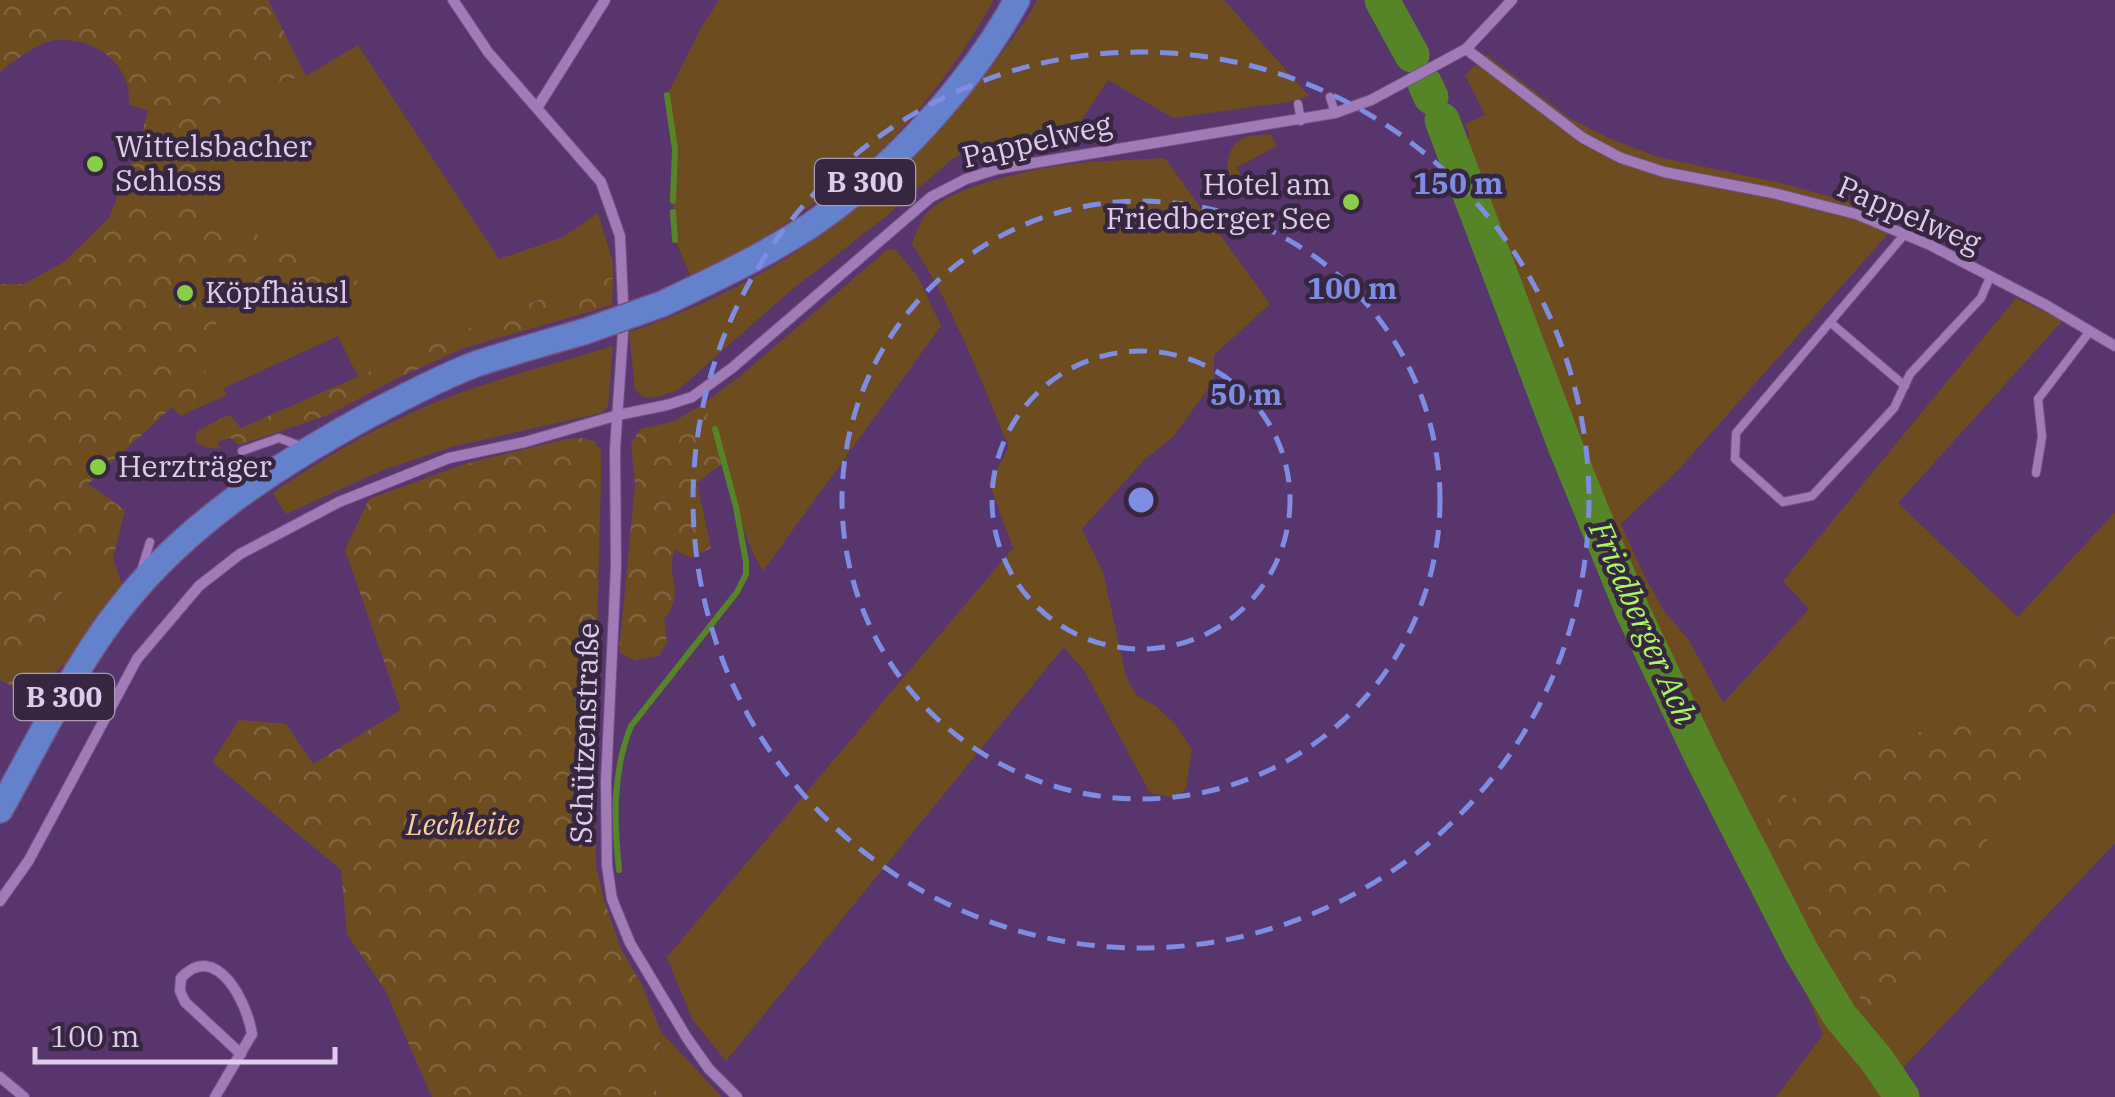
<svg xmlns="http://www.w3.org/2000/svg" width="2115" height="1097" viewBox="0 0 2115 1097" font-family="'IBM Plex Serif',serif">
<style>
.grass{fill:#6d4c1f}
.forest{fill:url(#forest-crowns)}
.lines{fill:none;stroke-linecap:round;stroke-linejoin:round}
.stream{stroke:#568527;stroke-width:6}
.river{stroke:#568527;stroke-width:35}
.service-casing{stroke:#725383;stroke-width:10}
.minor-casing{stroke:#725383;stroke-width:12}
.primary-casing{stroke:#725383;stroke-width:28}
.service{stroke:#a17ab8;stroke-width:8}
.minor{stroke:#a17ab8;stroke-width:10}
.primary{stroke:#6482cb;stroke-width:25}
.primary-bridge-casing{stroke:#725383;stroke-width:28;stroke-linecap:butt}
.primary-bridge{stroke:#6482cb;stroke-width:25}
.ring{fill:none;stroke:#7e8ce2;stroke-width:5;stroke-dasharray:18 12}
.poi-dot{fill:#8ace47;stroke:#362640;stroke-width:4}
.labels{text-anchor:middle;stroke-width:9;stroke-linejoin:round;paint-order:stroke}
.shield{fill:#362640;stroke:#ac9ab8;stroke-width:2.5}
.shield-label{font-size:28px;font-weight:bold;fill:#dfcbec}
.street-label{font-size:30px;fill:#dfcbec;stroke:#362640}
.poi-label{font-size:30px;fill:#dfcbec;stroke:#362640;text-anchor:start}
.park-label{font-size:30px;font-style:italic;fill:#f9d09e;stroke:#362640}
.water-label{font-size:32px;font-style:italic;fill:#aaf861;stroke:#362640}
.centre{fill:#7e8ce2;stroke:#362640;stroke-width:5}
.ring-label{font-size:30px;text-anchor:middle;font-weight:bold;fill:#7e8ce2;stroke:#362640;stroke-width:9;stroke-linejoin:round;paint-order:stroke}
</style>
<defs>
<pattern id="forest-crowns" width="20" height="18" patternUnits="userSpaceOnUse" patternTransform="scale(2.5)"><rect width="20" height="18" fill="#6d4c1f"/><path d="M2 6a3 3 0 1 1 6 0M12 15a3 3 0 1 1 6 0" fill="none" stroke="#816440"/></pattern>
</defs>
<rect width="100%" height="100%" fill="#59356e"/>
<g class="grass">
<path d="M719,0H994C962,56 924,109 877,154C866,164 853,173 841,182C794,220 746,252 691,277L675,240L673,222L675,149L667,95L700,30Z"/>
<path d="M1037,0H1224L1309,96L1289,102L1173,118L1108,80L1071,136L964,152L951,160L884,218L789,292L678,390L655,398L643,397L635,390L629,332C773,284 893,196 985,75C1003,51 1023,27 1037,0Z"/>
<path d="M358,45L499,259L563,237L598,213L613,263V278L595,277L473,326L358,377L338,336L224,388L226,396L197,408L219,312L287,295L365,305L355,277L205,212L199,147L225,93L306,76Z"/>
<path d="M1487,55L1571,119L1611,139L1658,157L1781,183L1903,217L1680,468L1621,524L1643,573L1664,611L1689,640L1723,703L1809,609L1783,581L2016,298L2063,320L1898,503L2018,617L2115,512V618L1989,746L1949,709L1914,736H1889L1864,767L1836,791L1792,798L1757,780L1774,846L1803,900L1869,1014L1950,928L1960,880L1992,834L2115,705V843L1901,1070L1918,1097H1776L1823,1035L1782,931L1757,903L1752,868L1743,846L1705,776L1696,750L1644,650L1632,637L1610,588L1563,456L1497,294L1491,264L1451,153L1470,136L1465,124L1485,115L1465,75Z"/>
<path d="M1271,134L1277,146L1237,167L1242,179L1232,181C1227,172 1226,167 1229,156C1235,134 1251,136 1271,134Z"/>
<path d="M1165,158L1270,304L1214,355V381L1172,438L1144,460L1082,529L1103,572L1126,676L1136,695L1157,707L1176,725L1192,749L1186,788L1176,798L1150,793L1085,672L1064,647L726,1061L692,1019L667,957L1013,548L989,483L1009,447C980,378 953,306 912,244C915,235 919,223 925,215C949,185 1041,167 1079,163C1107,160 1137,160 1165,158Z"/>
<path d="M888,249L896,250L918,277L941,326L763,571C732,520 728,458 703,404L739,377Z"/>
<path d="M613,346L608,406L601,413L451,447L381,471L286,514L273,493C338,447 410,408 486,384C528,370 571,359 613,346Z"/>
<path d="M91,556L113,558L123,588L71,664L61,666L30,702L12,686L56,600Z"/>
<path d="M661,1032L722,1097H656Z"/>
</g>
<g class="forest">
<path d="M0,0H268L306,76L225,93L199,147L205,212L355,277L366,305L287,295L219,312L197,408L181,416L172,407L88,484L125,510L113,558L91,557L56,600L12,686L0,680V284H24L64,262L109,218L141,137L148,110L129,105C129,97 129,88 126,81C116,52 84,38 55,40C39,42 12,62 0,72Z"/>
<path d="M595,277L613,278L612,305L464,348L400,377L328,415L239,445L231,438L221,440L217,445L221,448C213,449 203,447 196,442V434L199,430L226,416L230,415L241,428L473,326Z"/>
<path d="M703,404L715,429L724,462L697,483L711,548L691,558L675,550C664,576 687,591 664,619L667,643L659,656L633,660L619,652L635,485L631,444L640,429L675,421Z"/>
<path d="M582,438L594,441L601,450V477L593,781L596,866L604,900L621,949L643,987L661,1032L656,1097H432L385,990L347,934L341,870L212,762L239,720L286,724L313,764L401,710L345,550L369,499L464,464L566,439Z"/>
<path d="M2115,618V705L1992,834L1960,880L1950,928L1935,971L1898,1000L1869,1014L1803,900L1774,846L1757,779L1792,798L1836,791L1864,767L1889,736H1914L1949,709L1974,719L1989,745Z"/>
</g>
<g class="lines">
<g class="stream">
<path d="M667,95L675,149L673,201"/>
<path d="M673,212L675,240"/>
<path d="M619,870C614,821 612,773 631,726L737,592L746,574V562L736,507L715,429"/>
</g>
<g class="river">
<path d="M1382,0L1412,55"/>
<path d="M1425,84L1431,97"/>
<path d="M1442,120L1566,448L1632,610L1702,757L1801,951L1840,1016L1876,1059L1902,1097"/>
</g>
<defs>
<g id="service">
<path d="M1330,97L1335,113"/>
<path d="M1298,104L1301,121"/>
<path d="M1103,136L1106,150"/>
<path d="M1904,235L1736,433L1735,459L1783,502L1812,496L1894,408L1910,374L1981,298L1990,277"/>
<path d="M1831,323L1905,386"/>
<path d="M242,451L279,438L303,447"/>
<path d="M2036,473L2042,437L2038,399L2090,331"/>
<path d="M141,571L150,542"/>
</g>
<g id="minor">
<path d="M453,0L488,52L601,182L620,236L623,302"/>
<path d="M1466,49L1583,138L1621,158L1664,172L1773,193L1856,214L1930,245L2044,304L2115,346"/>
<path d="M537,108L605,0"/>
<path d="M623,332L615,449L616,566L606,782L607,866L612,899L630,943L687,1038L709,1069L737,1097"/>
<path d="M0,901L29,860L137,659L199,586L240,554L339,502L449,458L525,442L618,415L667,405L692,397L732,368L931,197L966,179L997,169L1335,113L1371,100L1466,49L1512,0"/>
<path d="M0,1077L24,1097"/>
<path d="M215,1097L252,1034C247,1002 216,940 181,978L180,991L185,1002L241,1054"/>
</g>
<g id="primary">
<path d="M662,304C713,280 764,256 811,225C892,170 970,85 1017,0"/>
<path d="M0,810C37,744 75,665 121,607C188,522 279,464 373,413C406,396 441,377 476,364C512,352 549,342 586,331"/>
</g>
</defs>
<use href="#service" class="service-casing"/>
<use href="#minor" class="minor-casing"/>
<use href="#primary" class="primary-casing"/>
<use href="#service" class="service"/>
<use href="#minor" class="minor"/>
<use href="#primary" class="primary"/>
<defs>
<path id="primary-bridge" d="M586,331L662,304"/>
</defs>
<use href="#primary-bridge" class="primary-bridge-casing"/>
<use href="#primary-bridge" class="primary-bridge"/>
</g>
<g class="ring">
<circle cx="1141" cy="500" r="149"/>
<circle cx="1141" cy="500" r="299"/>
<circle cx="1141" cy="500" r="448"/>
</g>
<g class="poi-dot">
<circle cx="95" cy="164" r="10"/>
<circle cx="1351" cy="202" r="10"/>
<circle cx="185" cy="293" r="10"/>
<circle cx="98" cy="467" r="10"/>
</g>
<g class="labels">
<g class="shield">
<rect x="815" y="159" width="100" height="46" rx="8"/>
<rect x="14" y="674" width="100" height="46" rx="8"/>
</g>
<g class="shield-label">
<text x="865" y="192">B 300</text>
<text x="64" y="707">B 300</text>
</g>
<g class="street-label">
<text transform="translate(1037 141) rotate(-13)" y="10">Pappelweg</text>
<text transform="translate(1909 215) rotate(23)" y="10">Pappelweg</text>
<text transform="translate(585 733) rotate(-88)" y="10">Schützenstraße</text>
</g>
<g class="poi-label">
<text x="115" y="157">Wittelsbacher<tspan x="115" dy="34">Schloss</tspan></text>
<text x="1331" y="195" text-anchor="end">Hotel am<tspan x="1331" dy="34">Friedberger See</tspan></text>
<text x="205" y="303">Köpfhäusl</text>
<text x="118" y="477">Herzträger</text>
</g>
<g class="park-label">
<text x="463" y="835">Lechleite</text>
</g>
<g class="water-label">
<text transform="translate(1643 623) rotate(66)" y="11">Friedberger Ach</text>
</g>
</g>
<circle cx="1141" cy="500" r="15" class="centre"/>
<g class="ring-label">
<text x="1458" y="194">150 m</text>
<text x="1352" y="299">100 m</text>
<text x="1246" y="405">50 m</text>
</g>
<path d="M35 1047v15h300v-15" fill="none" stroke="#dfcbec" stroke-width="5"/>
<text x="50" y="1047" font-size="30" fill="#dfcbec" stroke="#362640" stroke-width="8" paint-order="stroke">100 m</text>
</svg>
